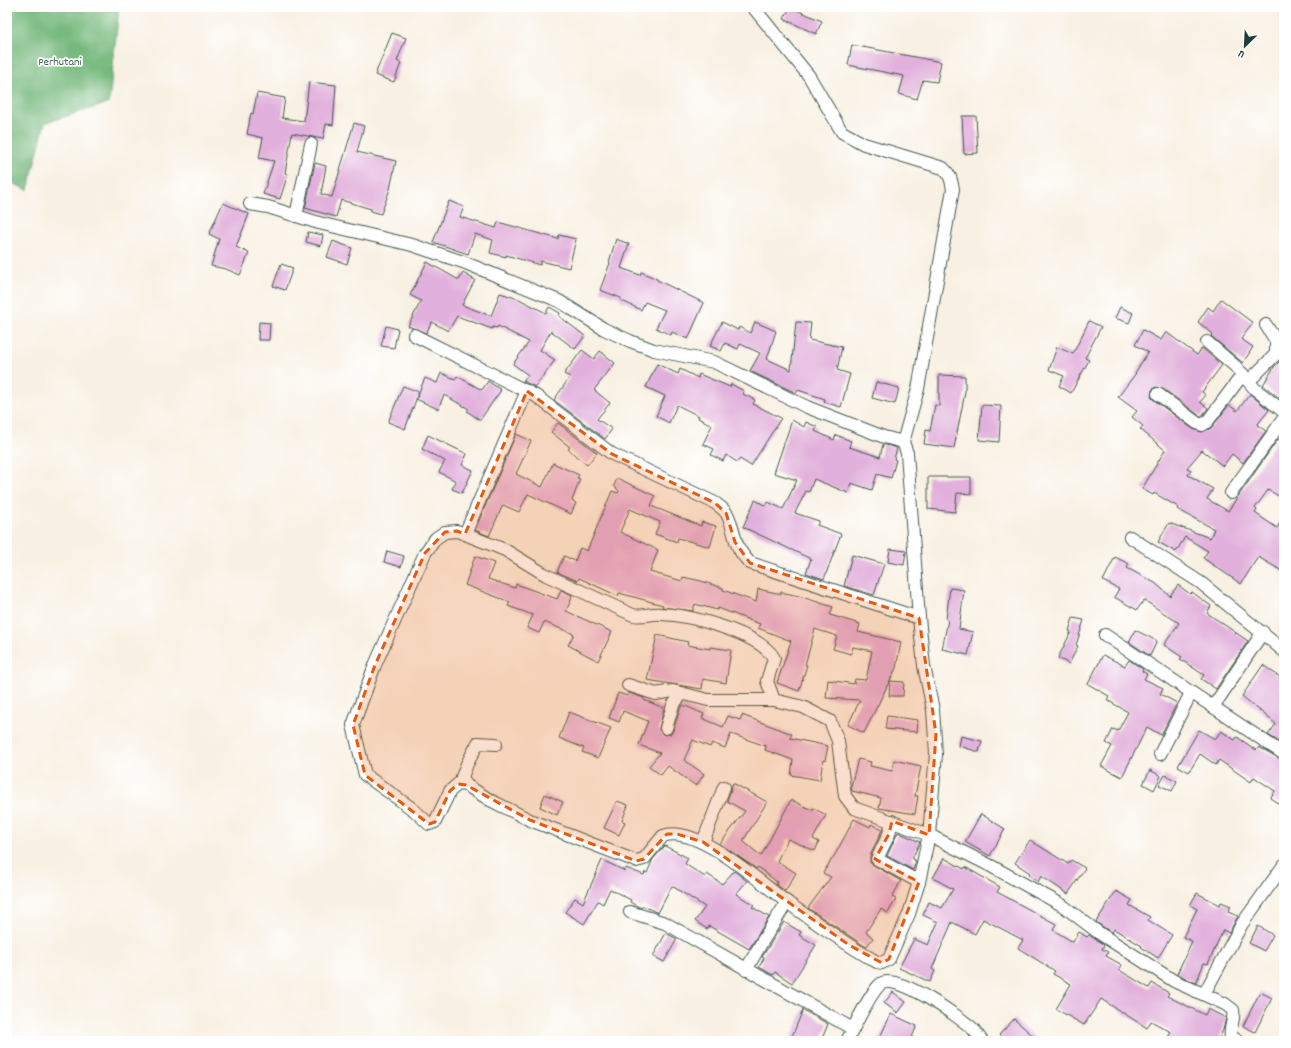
<svg xmlns="http://www.w3.org/2000/svg" width="1291" height="1048" viewBox="0 0 1291 1048" font-family="Dekko,sans-serif">
<style>
.forest{fill:#74b87b;stroke:#4a7a58}
.building{fill:#e2b0dc}
.lines{fill:none;stroke-linecap:round;stroke-linejoin:round}
.street-casing{stroke:#40584e;stroke-width:14}
.street{stroke:#fff;stroke-width:12}
.marked{fill:#e8590c;fill-opacity:0.2;stroke:#e8590c;stroke-width:3;stroke-dasharray:8 5;stroke-linejoin:round}
.labels{text-anchor:middle;stroke-width:3.5;stroke-linejoin:round;paint-order:stroke}
.park-label{font-size:12px;fill:#3c644b;stroke:#fff}
</style>
<rect width="100%" height="100%" fill="#fff"/>
<filter id="ink" filterUnits="userSpaceOnUse"><feTurbulence type="fractalNoise" baseFrequency=".025" numOctaves="2"/><feDisplacementMap in="SourceGraphic" scale="8" xChannelSelector="R" yChannelSelector="G"/><feConvolveMatrix kernelMatrix="1 2 1 2 8 2 1 2 1" color-interpolation-filters="sRGB"/></filter>
<filter id="wash" filterUnits="userSpaceOnUse"><feTurbulence type="fractalNoise" baseFrequency=".012" numOctaves="4" result="noise"/><feDisplacementMap in="SourceGraphic" scale="16" xChannelSelector="R" yChannelSelector="G"/><feGaussianBlur stdDeviation="0.9" result="paint"/><feColorMatrix in="noise" values="0 0 0 0 0 0 0 0 0 0 0 0 0 0 0 0 0 1.4 0 .05"/><feComposite in="paint" operator="in"/></filter>
<g filter="url(#wash)">
<rect width="100%" height="100%" fill="#f8f0e2"/>
<path class="forest" d="M7,7H119L109,103L45,123L28,190L7,181Z"/>
<g id="blocks">
<g class="building">
<path d="M790,7L822,21L816,34L784,19Z"/>
<path d="M392,33L406,38L397,61L401,63L394,82L375,75Z"/>
<path d="M852,45L941,62L937,82L923,80L917,99L899,94L904,76L848,65Z"/>
<path d="M309,82L336,85L333,125L326,124L323,139L292,133L285,173L288,174L280,199L263,194L274,161L259,158L263,138L247,134L251,113L253,114L257,93L285,98L282,118L304,121Z"/>
<path d="M962,116H976L978,153L964,154Z"/>
<path d="M354,123L364,126L357,152L396,161L390,189L381,214L371,211V209L341,200L336,217L305,208L315,163L326,166L321,194L332,197Z"/>
<path d="M449,201L464,207L460,217L496,228L498,222L558,239L559,235L576,239L569,268L541,261L540,265L506,255V257L490,253L493,240L475,234L468,254L433,242Z"/>
<path d="M223,203L249,214L236,247L249,253L240,275L226,269L211,266L219,239L209,234Z"/>
<path d="M308,232L323,235L321,246L306,242Z"/>
<path d="M616,239L629,244L621,268L640,275L641,272L657,279V280L704,303L688,339L672,332L671,335L656,328L665,310L645,302L641,310L620,300L621,298L600,290L610,263L609,262Z"/>
<path d="M333,241L352,248L347,264L327,257Z"/>
<path d="M427,262L459,280L463,273L475,280L462,305L491,316L500,293L519,299L546,313L549,307L560,313L559,316L585,336L575,349L551,331L540,350L555,360L535,387L523,381L528,375L513,364L529,342L498,326L497,328L493,327L492,329L457,316L448,331L432,322L426,333L408,326L421,301L410,295Z"/>
<path d="M281,264L293,268L285,290L273,286Z"/>
<path d="M1221,299L1253,323L1241,339L1253,347L1243,363L1211,336L1213,334L1198,322L1208,307L1213,311Z"/>
<path d="M1120,307L1133,313L1129,323L1115,318Z"/>
<path d="M1089,321L1101,327L1085,358L1089,360L1071,393L1059,386L1064,376L1049,370L1057,347L1073,354Z"/>
<path d="M259,322L270,323L269,340H258Z"/>
<path d="M722,322L738,330L739,327L750,333L755,322L776,331L767,359L791,370L796,322L811,323L809,340L842,347L837,370L850,374L841,407L824,402L825,399L798,390L796,393L750,371L760,353L740,344L738,349L725,343L721,351L710,346Z"/>
<path d="M386,326L398,329L394,348L381,346Z"/>
<path d="M1143,330L1161,340L1166,332L1197,355L1202,348L1222,365L1202,392L1206,395L1200,402L1208,408L1201,417L1162,388L1155,387L1152,390L1151,397L1154,400L1193,429L1202,432L1211,428L1229,405L1237,411L1250,394L1269,410L1257,425L1266,431L1243,463L1232,454L1223,466L1202,450L1187,468L1191,470L1188,475L1213,489L1207,499L1228,511L1278,439L1284,443V499L1268,490L1255,508L1257,510L1255,513L1277,528L1284,515V572L1258,557L1241,584L1203,558L1208,551L1185,537L1176,552L1158,542L1169,523L1210,538L1214,529L1177,509L1178,507L1154,493L1153,495L1142,489L1165,450L1140,429L1143,426L1132,417L1137,411L1118,397L1136,373H1135L1148,352L1135,345Z"/>
<path d="M582,350L594,359L600,351L615,363L594,390L610,403L597,419L612,429L605,439L554,400L570,377L564,374Z"/>
<path d="M1284,360V402L1263,385L1274,367L1280,361Z"/>
<path d="M657,364L678,374L680,369L698,378L699,374L730,387L731,384L744,391L743,394L755,400L753,404L781,418L751,466L740,459L737,462L726,455L723,461L711,455L714,449L703,444L712,425L698,418L699,416L677,405L669,423L656,416L665,396L646,387Z"/>
<path d="M441,373L455,379L457,376L482,390L488,381L501,390L480,420L467,411L469,409L444,395L438,409L416,399L425,378L437,383Z"/>
<path d="M939,375L965,376V392L954,448L924,444L926,430L930,431L935,405L939,406Z"/>
<path d="M876,382L899,388L895,404L872,398Z"/>
<path d="M403,386L419,392L405,429L388,422Z"/>
<path d="M982,405L1001,406L999,442L979,440Z"/>
<path d="M792,420L804,427L806,422L817,427L815,431L834,440L836,435L851,441L849,447L880,457L883,444L897,448L894,459L896,460L891,478L877,474L872,490L851,483L848,493L814,479L809,492L806,491L795,513L819,521L817,525L841,534L824,579L806,573L811,559L743,527L755,500L766,506L768,502L783,509L797,480L774,473Z"/>
<path d="M558,423L597,453L587,465L568,449L570,447L551,432Z"/>
<path d="M516,434L531,441L516,474L542,487L553,463L579,475L577,478L580,479L572,501L576,503L571,514L528,494L519,512L503,505L489,536L475,530Z"/>
<path d="M428,435L467,454L462,465L473,470L462,493L452,489L456,481L439,472L445,461L422,449Z"/>
<path d="M928,477H971V494L957,493L955,512L928,509Z"/>
<path d="M617,478L655,496L651,506L701,526L702,522L716,526L710,547L678,538L677,542L655,534L660,522L630,509L620,532L658,550L650,572L682,581L683,577L701,581L723,588V590L756,602L758,589L781,594V592L799,596L833,607L830,615L860,624L858,632L901,642L896,668L864,733L848,725L860,700L826,698L828,680L854,684L855,679L866,680L872,651L853,647L851,654L833,649L837,636L815,629L805,665H807L799,691L777,683L791,641L758,628L760,624L718,608L717,610L695,604L693,611L662,607L663,605L619,593L618,596L579,578L578,581L557,572L564,556L575,561L580,548L587,551L612,491L618,493L619,491L614,486Z"/>
<path d="M890,549L906,551L904,565L888,562Z"/>
<path d="M387,551L404,556L401,567L384,562Z"/>
<path d="M852,555L884,564L874,595L844,586Z"/>
<path d="M475,556L494,563L488,579L515,588L516,584L557,599L561,590L572,595L571,597L572,598L566,611L612,632L598,661L568,645L574,634L544,622L539,633L527,628L533,615L508,606L510,602L465,585Z"/>
<path d="M1115,557L1129,564L1127,568L1155,583L1170,596L1178,585L1190,594L1192,592L1211,606L1207,613L1248,641L1216,689L1201,679L1204,675L1180,659L1182,657L1164,645L1179,623L1144,600L1137,610L1114,597L1119,589L1103,581Z"/>
<path d="M950,588L964,590L959,629L973,632L968,655L942,649L948,620L946,619Z"/>
<path d="M1073,618L1084,620L1076,645L1078,646L1069,664L1058,658L1071,632L1069,631Z"/>
<path d="M1135,630L1157,641L1150,656L1129,642Z"/>
<path d="M657,635L688,642L687,645L710,649V647L731,650L726,683L703,679L702,689L647,680Z"/>
<path d="M1103,655L1125,666L1129,660L1143,669L1142,671L1147,674L1144,679L1163,688L1160,694L1177,703L1161,735L1147,727L1122,777L1101,766L1112,746L1106,743L1113,729L1118,731L1128,712L1107,700L1109,696L1088,684Z"/>
<path d="M1263,665L1284,680V745L1268,735L1276,724L1242,696Z"/>
<path d="M890,681L904,682L903,696H889Z"/>
<path d="M618,693L628,696L629,693L644,698V700L664,708L659,729L664,735L671,734L673,731L680,709L683,705L704,714L702,718L723,727L728,716L740,720L742,715L792,734L790,738L828,746L825,761L823,760L820,780L791,775L793,760L765,750L766,746L731,734L725,748L712,743L710,747L693,740L684,760L704,774L696,786L668,766L661,775L649,766L660,753L639,745L648,721L623,711L619,722L609,718Z"/>
<path d="M569,712L611,728L598,758L582,752L584,748L559,738Z"/>
<path d="M887,716L918,720L917,732L885,729Z"/>
<path d="M1199,730L1215,739L1221,731L1235,740L1237,737L1256,750L1259,747L1284,761V807L1270,798L1275,791L1254,777L1251,782L1219,760L1216,765L1200,754L1189,772L1178,766Z"/>
<path d="M961,736L982,741L979,752L959,746Z"/>
<path d="M858,759L871,762L870,766L892,771L894,760L921,766L915,796H918L915,814L879,808L881,798L852,791L851,786Z"/>
<path d="M1150,770L1161,776L1154,790L1143,784Z"/>
<path d="M1165,775L1177,781L1172,791L1159,785Z"/>
<path d="M733,783L767,802L743,841L761,856L791,800L812,810L813,808L826,815L813,839L819,842L815,851L788,839L777,861L796,873L785,891L776,884L777,882L758,867L757,869L720,844L745,811L727,801Z"/>
<path d="M545,794L563,802L557,815L540,807Z"/>
<path d="M617,801L628,805L622,821L625,822L619,835L604,828Z"/>
<path d="M981,814L1005,829L990,856L965,842Z"/>
<path d="M854,819L870,827L871,824L882,830L870,856V863L901,881L892,897L896,899L888,913L881,909L866,932L873,938L866,947L808,908L831,877L823,873L836,853Z"/>
<path d="M898,832L920,842L912,859L916,861L913,870L887,856Z"/>
<path d="M1030,840L1068,864L1071,860L1085,868L1068,894L1041,876L1038,882L1029,875L1030,873L1015,863Z"/>
<path d="M665,846L688,858L685,864L705,877L707,874L722,884L734,871L747,881L736,894L754,905L752,907L769,917L749,949L709,926L707,929L695,921L705,907L672,886L658,913L643,906L641,908L630,902L631,900L610,889L603,904L598,901L584,924L565,912L575,898L583,903L602,860L625,871L626,868L644,875L645,872L647,873L653,859Z"/>
<path d="M944,858L964,869L965,867L1000,887L997,892L1056,924L1053,930L1073,942L1079,932L1087,937L1089,935L1104,945L1102,949L1108,952L1106,956L1122,965L1119,970L1149,988L1152,983L1169,993L1167,996L1205,1015L1208,1009L1226,1018L1223,1030L1218,1041H1166L1171,1032L1151,1021L1147,1028L1101,999L1084,1025L1056,1009L1071,984L1053,974L1055,971L1018,948L1023,940L983,919L975,934L952,922L932,969L935,971L930,982L899,968L914,939L928,945L938,922L923,915L929,902L942,908L953,889L933,878Z"/>
<path d="M1116,891L1132,900L1129,905L1150,917L1148,920L1172,935L1158,958L1141,947L1142,946L1114,929L1112,933L1096,922Z"/>
<path d="M1197,893L1220,905L1221,902L1231,906L1228,912L1238,916L1229,933L1223,930L1208,964L1204,963L1196,983L1177,974L1192,941L1183,937L1197,909L1190,905Z"/>
<path d="M784,922L801,932L799,935L816,945L792,983L775,972L773,975L759,967L764,958L762,957Z"/>
<path d="M1258,926L1273,935L1264,951L1249,943Z"/>
<path d="M666,933L677,939L664,962L653,956Z"/>
<path d="M893,992L906,1002L898,1013L884,1003Z"/>
<path d="M1260,992L1272,998L1255,1032L1243,1026Z"/>
<path d="M803,1010L828,1024L821,1041H790Z"/>
<path d="M891,1014L917,1026L910,1041H878Z"/>
<path d="M1014,1019L1039,1041H1006L999,1035Z"/>
</g>
</g>
</g>
<g filter="url(#ink)">
<use href="#blocks" fill-opacity="0" stroke="#40584e" stroke-width="1"/>
<g class="lines">
<defs>
<g id="street">
<path d="M250,204L268,207L319,223L412,245L463,262L559,301L604,329L630,341L654,350L714,362L807,407L884,437L903,442"/>
<path d="M296,216L311,144"/>
<path d="M1266,325L1276,341V354"/>
<path d="M414,335L536,396L612,454L715,503C719,506 724,509 727,514C737,533 731,544 750,563L919,618"/>
<path d="M1207,342L1235,366L1255,389L1284,412"/>
<path d="M1249,381L1276,354L1284,352"/>
<path d="M1158,394L1197,423L1202,425L1207,422L1243,374"/>
<path d="M1231,493L1284,418"/>
<path d="M465,534L527,391"/>
<path d="M1130,537L1201,583L1284,651"/>
<path d="M1105,635L1284,754"/>
<path d="M628,685L656,694L673,691L708,700H774"/>
<path d="M1213,707L1263,632"/>
<path d="M666,728L673,705L682,694"/>
<path d="M496,744L478,743L467,764L462,777L466,785L458,784L450,791L435,822L429,824L414,810L365,775L353,725L375,665L425,553L436,538L445,532L457,531L505,550L546,575L633,615C643,617 651,613 661,614C690,615 759,633 774,658L767,681L774,700L803,707L830,721L838,741L845,796L854,808L929,835L991,866L1062,905L1099,933L1174,981L1225,1004L1233,1010C1235,1020 1229,1027 1231,1037L1239,1041"/>
<path d="M1160,754L1191,693"/>
<path d="M466,785L490,800L530,820L636,861L644,859L663,836C696,823 762,884 788,903C817,923 846,945 877,962L882,963L889,959L909,914L919,882L929,835L936,754L933,710L924,666L919,618L907,453L903,442L918,389L953,189C951,180 951,175 943,168L864,144L842,132L809,76L753,7"/>
<path d="M892,821L889,834L877,859L919,882"/>
<path d="M703,842L724,787"/>
<path d="M630,912L665,923L853,1029"/>
<path d="M746,970L762,942L787,902"/>
<path d="M1204,994L1242,924L1284,865"/>
<path d="M847,1041C853,1029 872,989 882,983C898,974 960,1017 973,1029C976,1032 979,1037 982,1041"/>
</g>
</defs>
<use href="#street" class="street-casing"/>
<use href="#street" class="street"/>
</g>
</g>
<path class="marked" d="M527,391L612,454L715,503L726,513L735,542L750,563L919,618L936,734L929,835L892,821L889,834L875,859L919,882L889,959L882,963L849,945L703,842L677,834H667L644,859L636,861L530,820L466,785L458,784L450,791L435,822L429,824L365,775L353,725L375,665L425,553L445,532L457,531L465,534Z"/>
<g class="labels">
<g class="park-label">
<text x="60" y="65">Perhutani</text>
</g>
</g>
<rect width="1291" height="1048" fill="none" stroke="#fff" stroke-width="24"/>
<g transform="translate(1245 46) rotate(204)" stroke="#ffffff" stroke-width="3" paint-order="stroke">
<path d="M0-3L7 15L0 10L-7 15Z" fill="#1f3d34"/>
<text y="-6" font-size="11" font-weight="bold" text-anchor="middle" fill="#1f3d34">U</text>
</g>
</svg>
